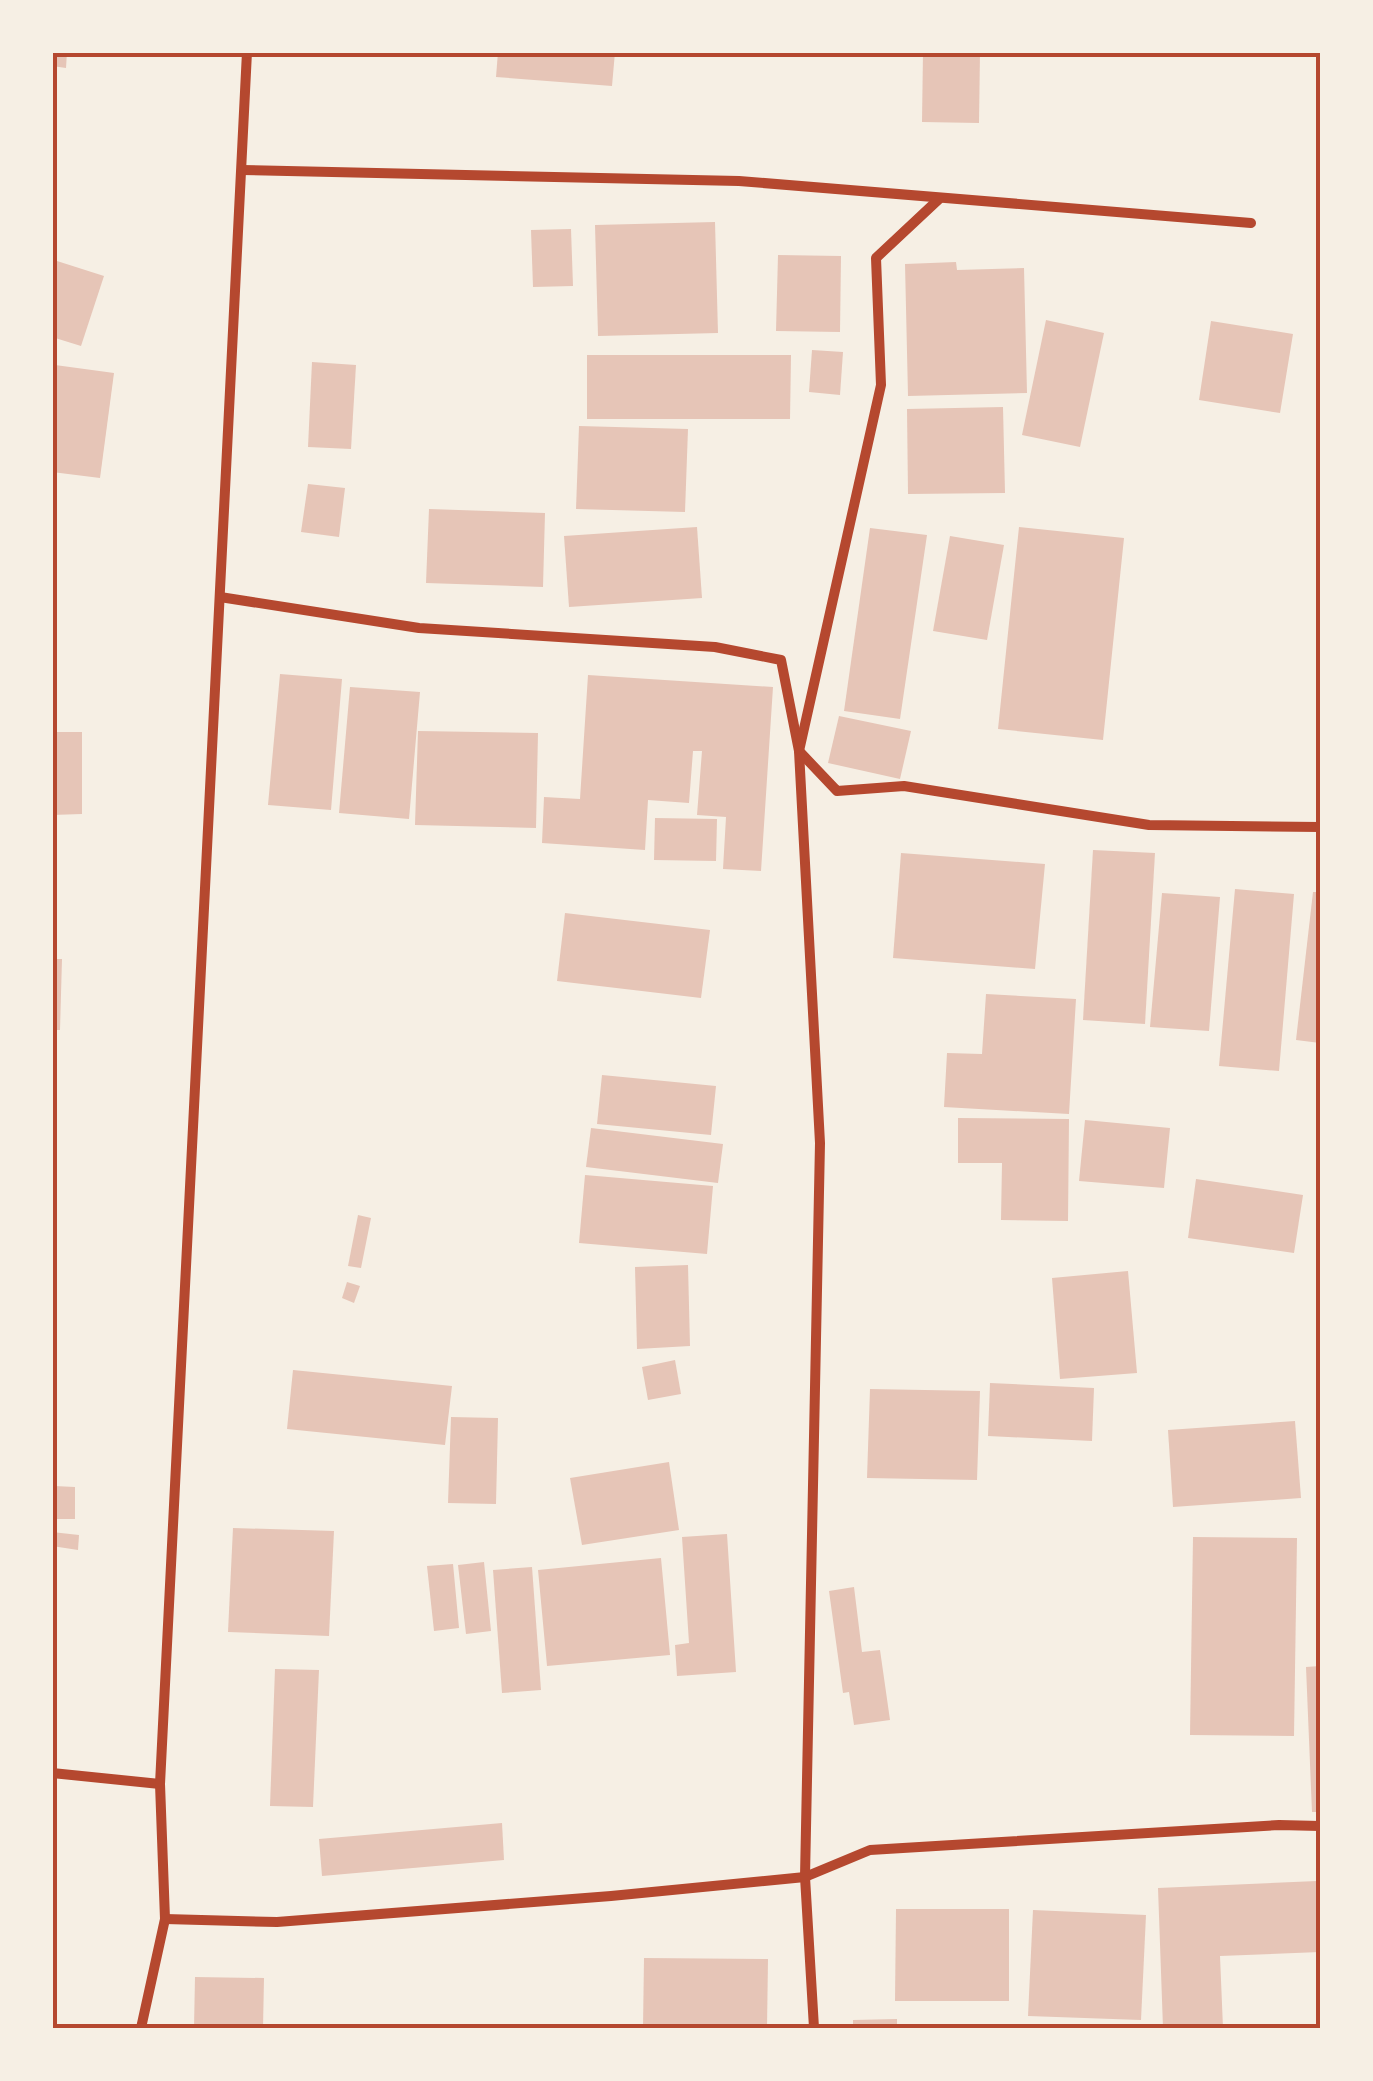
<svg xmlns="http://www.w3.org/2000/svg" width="1373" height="2081" viewBox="0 0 1373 2081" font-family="Karla,sans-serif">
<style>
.building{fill:#e6c5b7}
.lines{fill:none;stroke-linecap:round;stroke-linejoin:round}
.minor{stroke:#b5482f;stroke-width:10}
.neatline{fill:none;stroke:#b5482f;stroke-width:4}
</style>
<rect width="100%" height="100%" fill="#f6efe4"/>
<g class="building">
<path d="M52,52H67L66,68L52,66Z"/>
<path d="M498,52H615L612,86L496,77Z"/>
<path d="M923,52H980L979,123L922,122Z"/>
<path d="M715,222L718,333L598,336L595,225Z"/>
<path d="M571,229L573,286L533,287L531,230Z"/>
<path d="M778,255L841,256L840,332L776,331Z"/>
<path d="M57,261L104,276L81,346L52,337V277Z"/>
<path d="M956,262L957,270L1024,268L1027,393L908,396L905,264Z"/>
<path d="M1046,320L1104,333L1080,447L1022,435Z"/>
<path d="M1211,321L1293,334L1280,413L1199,400Z"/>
<path d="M812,350L843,352L840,395L809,392Z"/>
<path d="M587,355H791L790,419H587Z"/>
<path d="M312,362L356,365L351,449L308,447Z"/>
<path d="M55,365L114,373L100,478L52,472Z"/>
<path d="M1003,407L1005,493L908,494L907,409Z"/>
<path d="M579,426L688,429L685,512L576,509Z"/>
<path d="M308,484L345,488L339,537L301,532Z"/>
<path d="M429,509L545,513L543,587L426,583Z"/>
<path d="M697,527L702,598L569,607L564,536Z"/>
<path d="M1019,527L1124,538L1103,740L998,729Z"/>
<path d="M870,528L927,535L900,719L844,711Z"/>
<path d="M950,536L1004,545L987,640L933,631Z"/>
<path d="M280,674L342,679L331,810L268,805Z"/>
<path d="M588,675L773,687L761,871L723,869L726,817L697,815L702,751H693L689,803L648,800L645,850L542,843L544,797L580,799Z"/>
<path d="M350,687L420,692L409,819L339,813Z"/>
<path d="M839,716L911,731L900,779L828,763Z"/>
<path d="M418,731L538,733L536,828L415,825Z"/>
<path d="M52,732H82V814L52,815Z"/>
<path d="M655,818L717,819L716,861L654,860Z"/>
<path d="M1093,850L1155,853L1145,1024L1083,1020Z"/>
<path d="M901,853L1045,864L1035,969L893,958Z"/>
<path d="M1235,889L1294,894L1279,1071L1219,1066Z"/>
<path d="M1313,892H1320V1043L1296,1040Z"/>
<path d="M1162,893L1220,897L1209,1031L1150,1027Z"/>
<path d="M565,913L710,930L701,998L557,981Z"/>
<path d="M52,959H62L60,1030H52Z"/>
<path d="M986,994L1076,999L1069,1114L944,1107L947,1053L982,1054Z"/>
<path d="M602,1075L716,1086L711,1135L597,1124Z"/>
<path d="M958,1118L1069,1119L1068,1221L1001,1220L1002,1163H958Z"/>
<path d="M1085,1120L1170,1128L1164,1188L1079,1181Z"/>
<path d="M591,1128L723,1144L718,1183L586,1167Z"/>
<path d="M585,1175L713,1186L707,1254L579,1243Z"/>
<path d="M1196,1179L1303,1195L1294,1253L1188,1238Z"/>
<path d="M358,1215L371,1218L361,1268L348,1266Z"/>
<path d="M688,1265L690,1346L637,1349L635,1267Z"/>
<path d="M1128,1271L1137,1373L1060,1379L1052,1278Z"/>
<path d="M347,1282L360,1286L354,1303L342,1298Z"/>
<path d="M675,1360L681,1394L648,1400L642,1367Z"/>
<path d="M293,1370L452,1386L445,1445L287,1429Z"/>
<path d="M990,1383L1094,1388L1092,1441L988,1436Z"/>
<path d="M870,1389L980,1391L977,1480L867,1478Z"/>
<path d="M451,1417L498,1418L496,1504L448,1503Z"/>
<path d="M1295,1421L1301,1498L1173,1507L1168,1430Z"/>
<path d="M669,1462L679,1530L582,1545L570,1478Z"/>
<path d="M54,1486L75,1487V1519H54Z"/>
<path d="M233,1528L334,1531L329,1636L228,1632Z"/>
<path d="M52,1532L79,1535L78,1550L52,1546Z"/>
<path d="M727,1534L736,1672L677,1676L675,1645L689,1643L682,1537Z"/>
<path d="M1193,1537L1297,1538L1294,1736L1190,1735Z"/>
<path d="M661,1558L670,1655L547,1666L538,1570Z"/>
<path d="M484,1562L491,1631L466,1634L458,1565Z"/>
<path d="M453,1564L459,1628L434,1631L427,1566Z"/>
<path d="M532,1567L541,1690L502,1693L493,1570Z"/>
<path d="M854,1587L862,1652L880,1650L890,1720L854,1725L849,1692L843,1693L829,1591Z"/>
<path d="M1320,1666V1812H1312L1306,1667Z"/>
<path d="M275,1669L319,1670L313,1807L270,1806Z"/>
<path d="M502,1823L504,1860L322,1876L319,1839Z"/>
<path d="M1317,1881L1320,1952L1220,1956L1223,2028H1163L1158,1888Z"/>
<path d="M896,1909H1009V2001H895Z"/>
<path d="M1033,1910L1146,1915L1141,2020L1028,2016Z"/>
<path d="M644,1958L768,1959L767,2028H643Z"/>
<path d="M195,1977L264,1978L263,2028H194Z"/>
<path d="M897,2019V2028H853V2020Z"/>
</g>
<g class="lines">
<g class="minor">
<path d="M242,170L739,181L1251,223"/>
<path d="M220,597L419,628L715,647L781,660L799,751L837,791L904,786L1149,825L1320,827"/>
<path d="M52,1773L160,1784"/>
<path d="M165,1919L277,1922L611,1896L805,1877L870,1850L1279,1825L1320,1826"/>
<path d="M141,2028L165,1919L160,1784L247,52"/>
<path d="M814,2028L805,1877L820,1143L799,751L881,385L876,258L939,199"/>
</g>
</g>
<rect width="1373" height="2081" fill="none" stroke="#f6efe4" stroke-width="110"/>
<rect x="55" y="55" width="1263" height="1971" class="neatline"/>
</svg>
